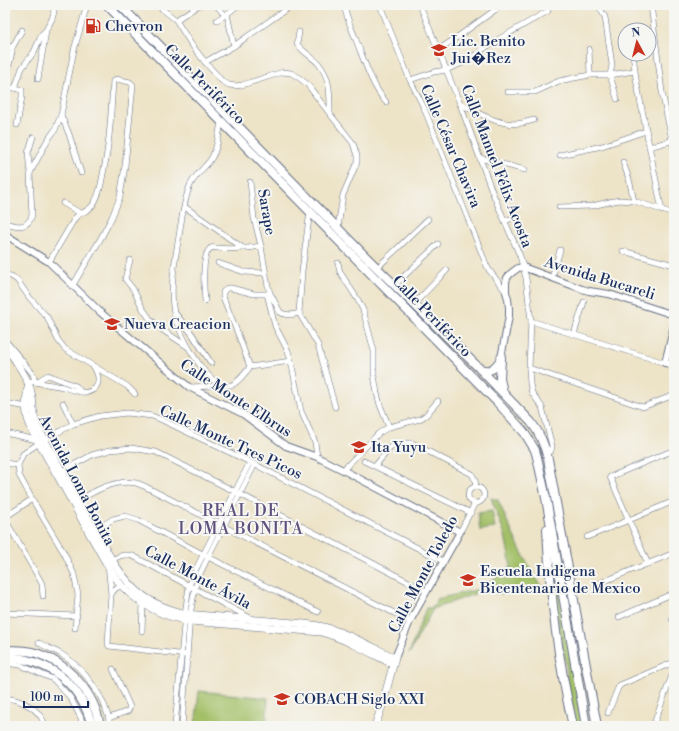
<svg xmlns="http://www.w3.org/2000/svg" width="679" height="731" viewBox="0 0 679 731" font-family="'Libre Bodoni',serif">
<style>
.green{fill:#a3c067;stroke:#5f7862}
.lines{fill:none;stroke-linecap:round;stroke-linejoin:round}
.minor-casing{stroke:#646e83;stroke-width:6}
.tertiary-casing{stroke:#646e83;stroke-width:8}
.secondary-casing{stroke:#646e83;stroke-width:8}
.primary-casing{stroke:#646e83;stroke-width:10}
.trunk-casing{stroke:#646e83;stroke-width:10}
.minor{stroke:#fff;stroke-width:5}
.tertiary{stroke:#fff;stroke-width:6}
.secondary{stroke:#fff;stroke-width:7}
.primary{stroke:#fff;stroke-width:8}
.trunk{stroke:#fff;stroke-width:8}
.labels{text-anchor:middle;stroke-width:4;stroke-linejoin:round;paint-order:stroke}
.poi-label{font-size:15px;fill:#1b2f5e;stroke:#f6f6f2;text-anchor:start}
.street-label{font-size:15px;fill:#1b2f5e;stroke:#f6f6f2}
.neighbourhood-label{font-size:16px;letter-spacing:1px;fill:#5f517e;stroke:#f6f6f2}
</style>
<rect width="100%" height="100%" fill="#f6f6f2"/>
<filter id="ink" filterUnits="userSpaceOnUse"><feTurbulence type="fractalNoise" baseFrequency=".025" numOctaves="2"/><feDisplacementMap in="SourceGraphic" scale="8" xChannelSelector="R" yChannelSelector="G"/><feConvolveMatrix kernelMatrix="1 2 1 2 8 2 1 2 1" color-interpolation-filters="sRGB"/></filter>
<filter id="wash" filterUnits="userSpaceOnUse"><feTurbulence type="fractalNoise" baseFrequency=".012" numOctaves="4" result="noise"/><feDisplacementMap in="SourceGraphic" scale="16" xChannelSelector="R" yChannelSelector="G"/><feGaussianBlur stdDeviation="0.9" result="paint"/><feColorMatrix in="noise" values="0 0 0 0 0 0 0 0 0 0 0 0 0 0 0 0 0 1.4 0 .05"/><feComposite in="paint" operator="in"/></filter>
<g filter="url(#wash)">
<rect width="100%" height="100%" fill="#ede3c7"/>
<g class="green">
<path d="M491,498L498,500C511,531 525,562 544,590L526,587L505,594L480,592L433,609L409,654L426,608H431L435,605L436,599L480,589L511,567L505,535Z"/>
<path d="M492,511L495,528L480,530L478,513Z"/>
<path d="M550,536L583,726H576L567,678L566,664L558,626Z"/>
<path d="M199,691L268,698L266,726H195Z"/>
</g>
</g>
<g filter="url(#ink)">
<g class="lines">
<defs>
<g id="minor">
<path d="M157,5L176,20L191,44L205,62L222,81L229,85L236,86L242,85L283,72L291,73L298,77L307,84L330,114L353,143L357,156V162L343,195L338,227"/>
<path d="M216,5L225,15"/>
<path d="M344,5C346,17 352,29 356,40C364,60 372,86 386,102"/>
<path d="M380,5L410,80L424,108L486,264L489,270L506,292"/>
<path d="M420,5L460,104L493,194L520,256L526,278L531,321L529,368L530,384L532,393L542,407L552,446L551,451L547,454"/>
<path d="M651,5L662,92L674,150"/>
<path d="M599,7L605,17L612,65L610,75L617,99"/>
<path d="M227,14L234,46"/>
<path d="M176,20L199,5"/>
<path d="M217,20L227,14L238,5"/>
<path d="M299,32L297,44C303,52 311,56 318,63C331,78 330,95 330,114"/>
<path d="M5,45L9,46L12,48"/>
<path d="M589,49L590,75"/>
<path d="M438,50L456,38L502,5"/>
<path d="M633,54L636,79L662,211"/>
<path d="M205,62L234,46L292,5"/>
<path d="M38,79L46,31"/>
<path d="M410,80L434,72L446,70L460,64L468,60L492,43L548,11"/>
<path d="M5,82L12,52V48L22,30"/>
<path d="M5,88H15L22,90V97L17,125"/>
<path d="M15,88L22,68L34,52L42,34L46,30L52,19L54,12L52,5"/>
<path d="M508,92H535L559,81L569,79L590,75H610L634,71"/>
<path d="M460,104C479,113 500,127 522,123C526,122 530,121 534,120"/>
<path d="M61,115L69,134L81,173"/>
<path d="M649,147L674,140"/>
<path d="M560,155L602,146L646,131"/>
<path d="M480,158L525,170"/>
<path d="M623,162L629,179L634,201"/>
<path d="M30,172L28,153L33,137"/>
<path d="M250,182L254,218L261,246L268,286L270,293L280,312C286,316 293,315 299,313"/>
<path d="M63,203L80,213"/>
<path d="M185,207L243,248H248L261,246"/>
<path d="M559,207L592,206L609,202L619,200L634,201L674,214"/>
<path d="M505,221L517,216"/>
<path d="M5,223C16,226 28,230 32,215L30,173L47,141L55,130L61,115L74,50L87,5"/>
<path d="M623,251L674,265"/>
<path d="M130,260L125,279L133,289L143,309L150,319L161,329L188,347"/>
<path d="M49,262L75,218C80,212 88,212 92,206C99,197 101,185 103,174C110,143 111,112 113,81L116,79L130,82L133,85L125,166L120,197L112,217L101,238L73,285"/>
<path d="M218,263L244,272L266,273"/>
<path d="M338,263L340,272L358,300L363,310L374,351V375L377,393L380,405L389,427"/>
<path d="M381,264L428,219"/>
<path d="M5,275L11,276L17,280L29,297L47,317L58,340L65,349L127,386L135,394"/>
<path d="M552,278L560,250"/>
<path d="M398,282L438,244"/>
<path d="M267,294L275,326L288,351L291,361L301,411L315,442L317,457"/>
<path d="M205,301C204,291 201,253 211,248C213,247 216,248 217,248C226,249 234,249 243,248"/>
<path d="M417,301L447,270"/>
<path d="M175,313L192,334L211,363"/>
<path d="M299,313L302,271L310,211"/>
<path d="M299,313L318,345L335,407"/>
<path d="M531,321L665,363"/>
<path d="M574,334L584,302"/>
<path d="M5,340L33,374L35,382"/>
<path d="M250,367L238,334L223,297V292L227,288H231L254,294H269"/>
<path d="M529,368L643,407L674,395"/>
<path d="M28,381L35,382C44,384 54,385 63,387C73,390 91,398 97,385C100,379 97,373 94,367"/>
<path d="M38,382L41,379L48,375L76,386L79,389L80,392"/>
<path d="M219,386C214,380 207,375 202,368C193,356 179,332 175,317C169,295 174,265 178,242C181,224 183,205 189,188C193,176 204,169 211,159C218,148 219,133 221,121"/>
<path d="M190,387L232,385C240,381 244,374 250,367L291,361"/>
<path d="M5,403L27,407"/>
<path d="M63,403L73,424"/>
<path d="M5,433L37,440"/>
<path d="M364,461L471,513"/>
<path d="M5,463L18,465"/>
<path d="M375,466L391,447L406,443H412L472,474L475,480L476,487"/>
<path d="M343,470L379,433L389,427L420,419L426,415L438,401"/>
<path d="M59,473L92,455L110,450L131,448L156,452L240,494L426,591"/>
<circle cx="476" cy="495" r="8"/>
<path d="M32,499L7,516L5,518L6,521L40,580L42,584L43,596"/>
<path d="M76,502C94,491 115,479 136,483C140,484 144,486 148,488L410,621"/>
<path d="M92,532L113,519L125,516L138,520L208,557L318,612"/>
<path d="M460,532L475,503"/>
<path d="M587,537L629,520L674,501"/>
<path d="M648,564L610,477L674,450"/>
<path d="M600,583L674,553"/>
<path d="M111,594L116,588L122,586"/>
<path d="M5,613L77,616"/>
<path d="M619,617L674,593"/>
<path d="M672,619H674"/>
<path d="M75,628L78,595L74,574L64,553L32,499L19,475L18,465L23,454L39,443L73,424L100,416L127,413L152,416L162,420L250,462L443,561"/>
<path d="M142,631L143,603"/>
<path d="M39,643C46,647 54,650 61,654C84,668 107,699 110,726"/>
<path d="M187,655L109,646L108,644L111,594L108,564C116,557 122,553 133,556L252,619"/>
<path d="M5,663L20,665L53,679L70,697L81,718L82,726"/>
<path d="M5,698C18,699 34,706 41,717C43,720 44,723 46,726"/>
<path d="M608,713L618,688L620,685L674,662"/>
<path d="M109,718L128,711L130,707L113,669"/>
<path d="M175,726L185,614L189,586L197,567L250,462"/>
<path d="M182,726L190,615L195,588L198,578L208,557L255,464"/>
<path d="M653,726L674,670"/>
</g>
<g id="tertiary">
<path d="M5,233L9,237L49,262L100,312L189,387L243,414L286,446L317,457L343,470L460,532L410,621L395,658"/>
<path d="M674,326L665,363L674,365"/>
<path d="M501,358L509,316V308L508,299L506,292V282L507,278L510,274L518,268L523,267L582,289L589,291L609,294L674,315"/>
</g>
<g id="secondary">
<path d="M5,347C14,357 29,380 31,392C34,404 32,415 37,426C55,459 73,492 92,525C104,547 117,572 136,590C150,603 167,609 185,614L294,623C306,624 319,625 331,629C353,636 374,648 395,658L382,706L375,726"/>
<path d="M28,387C26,398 25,411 29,422C31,428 34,434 37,440C56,472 74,505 92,538C101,553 111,574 123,587C141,605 164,617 190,621L321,632C346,639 369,652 393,664"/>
</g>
<g id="primary">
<path d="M5,650C15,650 26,650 36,653C68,663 94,692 100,726"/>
<path d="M5,657C48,659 81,683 92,726"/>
</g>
<g id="trunk">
<path d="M107,5L497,402L524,432L535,450L537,457L546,498L586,726"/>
<path d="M120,5L365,256L479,368L531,422C539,432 545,446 548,459L597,726"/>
<path d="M501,358L500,379L503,392"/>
<path d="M480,369C491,373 495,368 501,359"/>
<path d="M547,529C550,595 558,661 573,726"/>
</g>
</defs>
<use href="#minor" class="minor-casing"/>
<use href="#tertiary" class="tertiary-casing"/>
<use href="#secondary" class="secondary-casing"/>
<use href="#primary" class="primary-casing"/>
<use href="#trunk" class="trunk-casing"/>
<use href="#minor" class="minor"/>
<use href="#tertiary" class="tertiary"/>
<use href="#secondary" class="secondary"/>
<use href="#primary" class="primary"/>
<use href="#trunk" class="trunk"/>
</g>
</g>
<defs>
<symbol id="fuel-bare" viewBox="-9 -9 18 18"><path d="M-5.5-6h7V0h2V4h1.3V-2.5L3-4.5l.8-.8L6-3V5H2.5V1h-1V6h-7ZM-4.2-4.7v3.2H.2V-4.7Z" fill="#c8321e" stroke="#f6f6f2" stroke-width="2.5" paint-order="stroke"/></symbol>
<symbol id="school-bare" viewBox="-9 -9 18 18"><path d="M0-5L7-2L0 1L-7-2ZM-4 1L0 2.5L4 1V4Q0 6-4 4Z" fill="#c8321e" stroke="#f6f6f2" stroke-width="2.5" paint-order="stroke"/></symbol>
</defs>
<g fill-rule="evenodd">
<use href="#fuel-bare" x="82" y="15" width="22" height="22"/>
<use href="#school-bare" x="428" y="39" width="22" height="22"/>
<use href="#school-bare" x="101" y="313" width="22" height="22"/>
<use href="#school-bare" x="348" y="436" width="22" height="22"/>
<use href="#school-bare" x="457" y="569" width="22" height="22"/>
<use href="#school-bare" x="271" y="688" width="22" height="22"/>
</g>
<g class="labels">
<g class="poi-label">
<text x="105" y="31">Chevron</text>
<text x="451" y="46">Lic. Benito<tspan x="451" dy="17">Jui�Rez</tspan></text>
<text x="124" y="329">Nueva Creacion</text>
<text x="371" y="452">Ita Yuyu</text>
<text x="480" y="576">Escuela Indigena<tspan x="480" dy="17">Bicentenario de Mexico</tspan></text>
<text x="294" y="704">COBACH Siglo XXI</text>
</g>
<g class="street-label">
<text transform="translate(205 84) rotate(45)" y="5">Calle Periférico</text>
<text transform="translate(451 146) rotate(67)" y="5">Calle César Chavira</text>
<text transform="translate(497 166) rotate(69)" y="5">Calle Manuel Félix Acosta</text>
<text transform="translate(267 212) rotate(80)" y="5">Sarape</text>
<text transform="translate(600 278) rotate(17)" y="5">Avenida Bucareli</text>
<text transform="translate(432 316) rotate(46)" y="5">Calle Periférico</text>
<text transform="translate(236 398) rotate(33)" y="5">Calle Monte Elbrus</text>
<text transform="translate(231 442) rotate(25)" y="5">Calle Monte Tres Picos</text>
<text transform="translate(77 480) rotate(62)" y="5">Avenida Loma Bonita</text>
<text transform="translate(423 574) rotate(-62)" y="5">Calle Monte Toledo</text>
<text transform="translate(198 577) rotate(28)" y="5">Calle Monte Ávila</text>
</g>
<g class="neighbourhood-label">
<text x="241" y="516">REAL DE<tspan x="241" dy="18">LOMA BONITA</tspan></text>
</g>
</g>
<rect width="679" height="731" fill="none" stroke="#f6f6f2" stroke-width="20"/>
<g transform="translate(637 42) rotate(353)"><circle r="19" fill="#f6f6f2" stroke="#9ea6b7"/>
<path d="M0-3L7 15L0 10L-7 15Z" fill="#c8321e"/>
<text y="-6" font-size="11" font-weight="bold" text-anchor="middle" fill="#1b2f5e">N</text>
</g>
<path d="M24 701v6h64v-6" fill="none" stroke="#1b2f5e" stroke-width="2"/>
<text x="30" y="701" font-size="12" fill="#1b2f5e" stroke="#f6f6f2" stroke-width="3" paint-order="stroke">100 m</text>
</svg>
